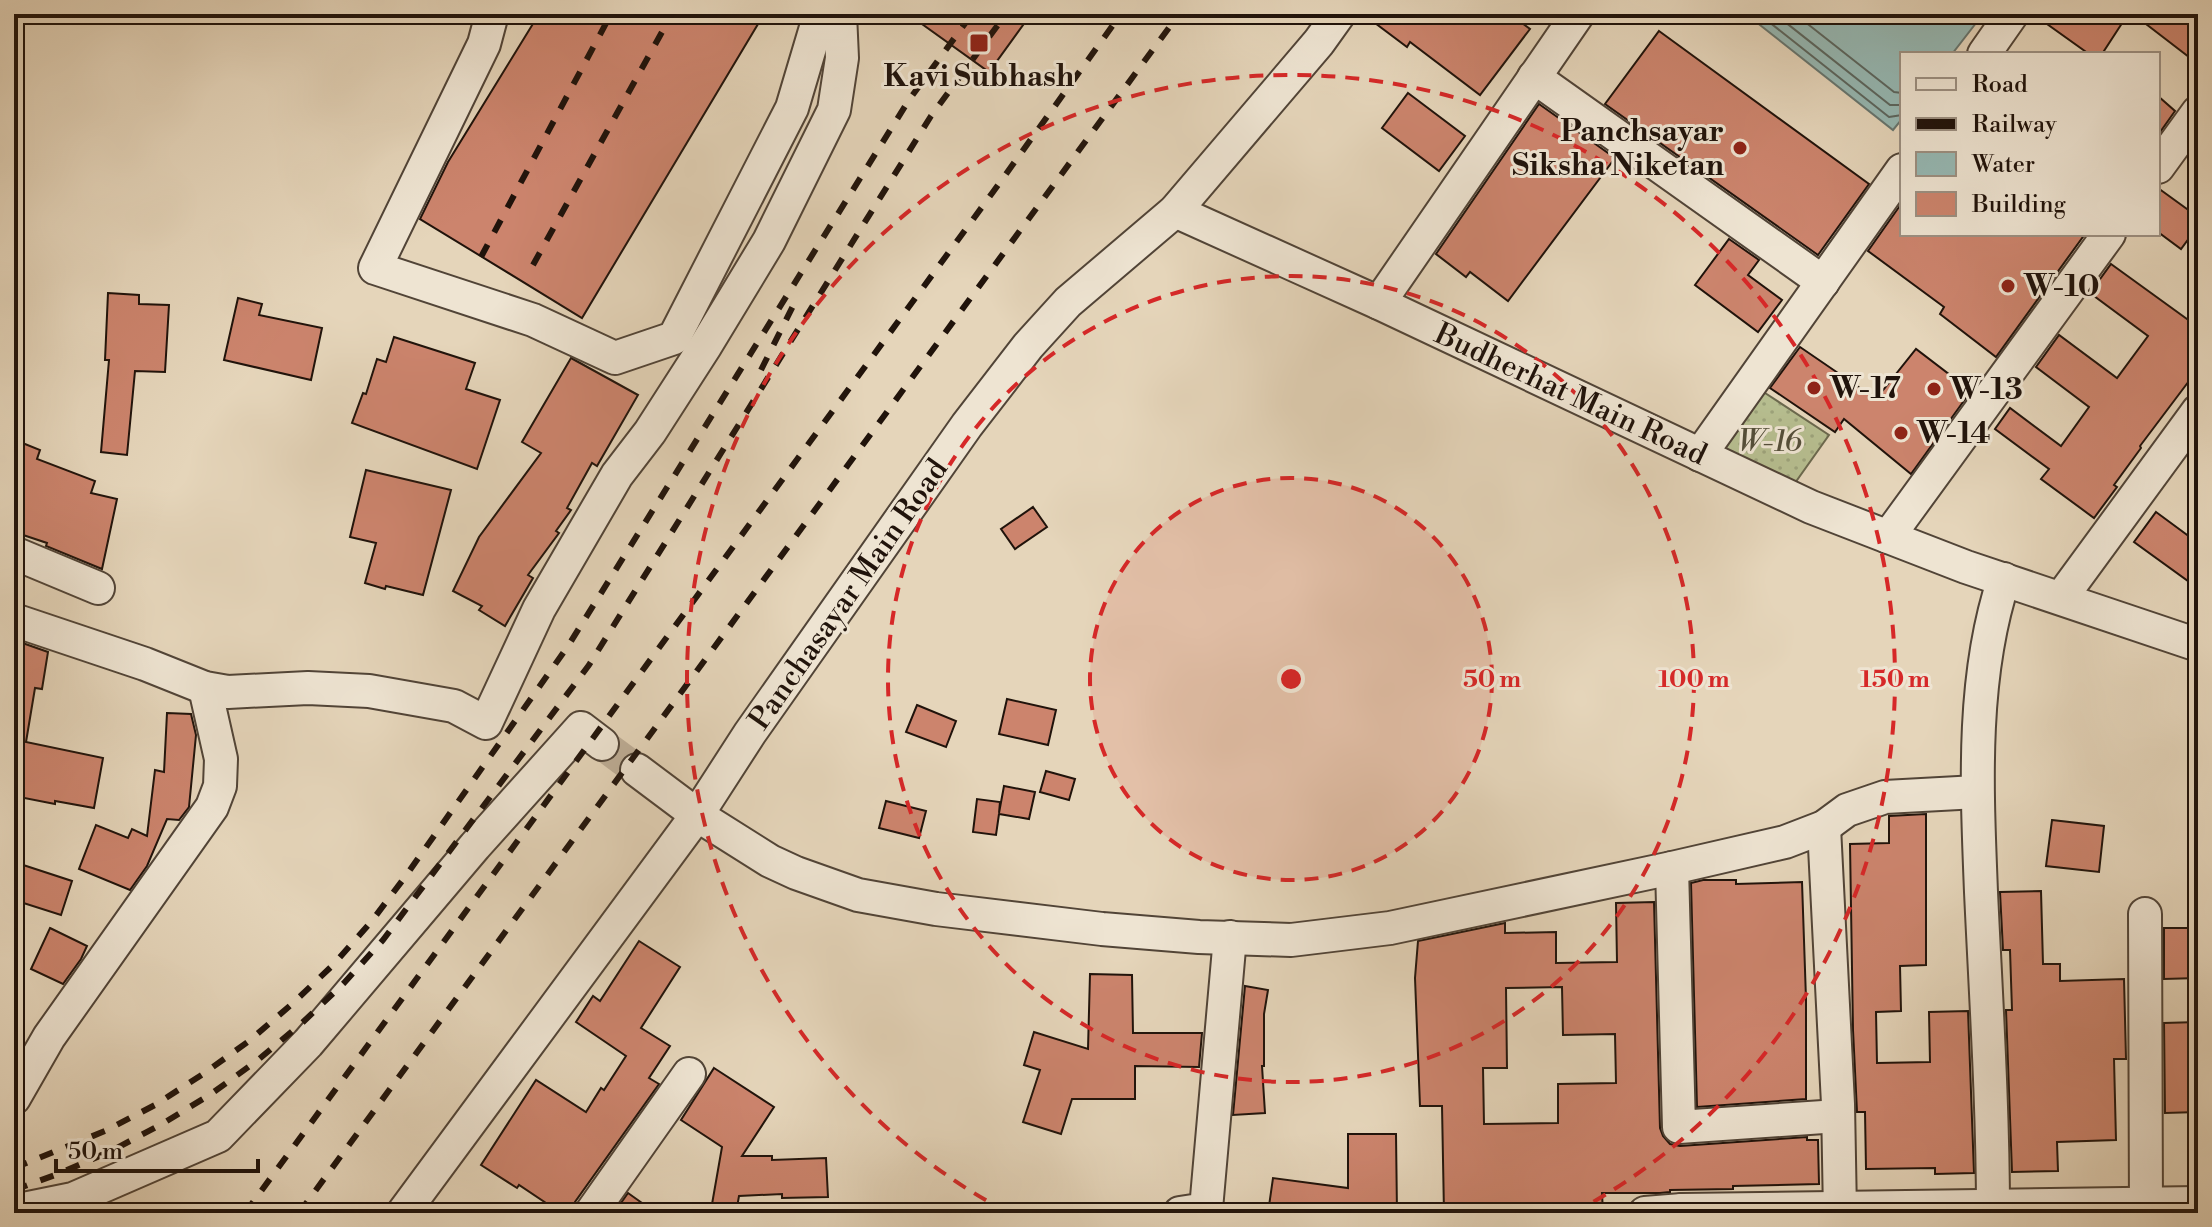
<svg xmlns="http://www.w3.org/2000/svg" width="2212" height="1227" viewBox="0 0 2212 1227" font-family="'Libre Bodoni',serif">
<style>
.green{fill:url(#green-dots);stroke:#6b684d;stroke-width:2}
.water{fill:#96b8b3;stroke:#677670;stroke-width:2}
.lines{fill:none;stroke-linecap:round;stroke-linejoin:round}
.shore{stroke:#5b665f;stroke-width:2}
.building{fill:#cc846d;stroke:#20130b;stroke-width:2;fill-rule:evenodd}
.street-tunnel{stroke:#beae97;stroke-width:32;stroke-dasharray:32 16;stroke-linecap:butt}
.street-casing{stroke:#514437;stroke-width:36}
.street{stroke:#eee4d2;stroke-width:32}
.rail{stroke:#20130b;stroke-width:6;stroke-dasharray:14 14;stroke-linecap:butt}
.ring{fill:none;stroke:#d62828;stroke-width:4;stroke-dasharray:14 10}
.poi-dot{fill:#8f2418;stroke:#eee4d2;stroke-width:3}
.labels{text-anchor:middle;stroke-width:6;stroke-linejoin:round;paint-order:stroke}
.poi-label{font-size:30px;font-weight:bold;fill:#20130b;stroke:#eee4d2;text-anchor:start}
.street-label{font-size:30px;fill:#20130b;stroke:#eee4d2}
.park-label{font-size:30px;font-style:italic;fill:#544e39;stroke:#eee4d2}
.centre{fill:#d62828;stroke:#eee4d2;stroke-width:4}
.ring-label{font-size:24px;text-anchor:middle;font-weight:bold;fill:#d62828;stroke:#eee4d2;stroke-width:6;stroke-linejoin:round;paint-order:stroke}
</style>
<defs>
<pattern id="green-dots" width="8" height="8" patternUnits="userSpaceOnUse" patternTransform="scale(2)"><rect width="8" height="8" fill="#b6bd8f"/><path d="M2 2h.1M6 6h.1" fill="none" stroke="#9ca27a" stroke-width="1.8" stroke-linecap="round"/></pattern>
</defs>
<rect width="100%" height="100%" fill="#e5d5ba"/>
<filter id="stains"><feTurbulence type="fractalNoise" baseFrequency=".0025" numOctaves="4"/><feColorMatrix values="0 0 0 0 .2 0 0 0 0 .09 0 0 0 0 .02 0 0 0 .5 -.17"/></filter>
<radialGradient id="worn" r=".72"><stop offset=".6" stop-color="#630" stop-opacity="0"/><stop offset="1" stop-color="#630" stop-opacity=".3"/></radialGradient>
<path class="green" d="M1762,391L1829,435L1790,490L1711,454Z"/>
<path class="water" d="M1746,14H1983L1952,54H1902V119L1893,130Z"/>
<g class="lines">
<g class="shore">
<path d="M1759,14L1889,117L1902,115"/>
<path d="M1775,14L1890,105H1902"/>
<path d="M1795,14L1894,92L1902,93"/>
</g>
</g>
<g class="building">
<path d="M539,14H764L582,318L420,219L448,162Z"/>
<path d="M908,14H1031L989,72Z"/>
<path d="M1363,14H1510L1530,29L1480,95L1410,42L1407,47Z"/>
<path d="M2033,14H2128L2102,54H2089Z"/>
<path d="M2133,14H2198V64Z"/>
<path d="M1659,31L1869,184L1818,255L1605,104Z"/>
<path d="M1408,93L1465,136L1439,171L1382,128Z"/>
<path d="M2158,96L2175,111L2158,135Z"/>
<path d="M1539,104L1615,158L1508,301L1470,272L1466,277L1436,254Z"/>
<path d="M2158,188L2198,217V226L2181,249L2158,232Z"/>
<path d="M1899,207L1902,209V234H2085L1996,357L1940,314L1944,307L1868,251Z"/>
<path d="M1729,239L1759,260L1748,275L1782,300L1758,332L1695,285Z"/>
<path d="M2111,264L2198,327V369L2140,446L2141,448L2114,485L2117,487L2094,518L2041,479L2049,469L1995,429L2010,408L2061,446L2089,407L2036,367L2059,335L2117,378L2148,336L2090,293Z"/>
<path d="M108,293L139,295V304L169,305L165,372L135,371L127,455L101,452L109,360H105Z"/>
<path d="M238,298L262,304L259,315L322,328L311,380L224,360Z"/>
<path d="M394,337L475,363L466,389L500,400L477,469L352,423L363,393L366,394L377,359L386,362Z"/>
<path d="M1800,347L1876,399L1916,349L1971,391L1911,474L1844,419L1835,432L1770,388Z"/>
<path d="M571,358L638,395L597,466L592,463L567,508L571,510L556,531L559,533L528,575L533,578L505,626L479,610L482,606L453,591L479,537L541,453L522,442Z"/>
<path d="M20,442L40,450L37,459L95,481L91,493L117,499L102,569L46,546L47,543L14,532V451L17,452Z"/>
<path d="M366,470L451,490L423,595L386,586L385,589L365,583L376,543L350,537Z"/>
<path d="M1033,507L1047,527L1015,549L1001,529Z"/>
<path d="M2156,512L2198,543V567L2188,581L2134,542Z"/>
<path d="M14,640L48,652L42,689L35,688L26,742L103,758L94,808L55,801V804L14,796Z"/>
<path d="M1007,699L1056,710L1048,745L999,734Z"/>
<path d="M917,705L956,721L946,747L906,732Z"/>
<path d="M167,713L191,714L196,735L189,807L179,820L167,819L147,866L130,890L79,869L96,825L128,838L132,829L147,836L155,770L164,772Z"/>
<path d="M1046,771L1075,779L1069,800L1040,792Z"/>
<path d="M1004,786L1035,792L1029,819L999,814L996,835L973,832L977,799L1000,802L999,813Z"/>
<path d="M886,801L926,811L919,838L879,828Z"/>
<path d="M1926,814V965L1900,966L1901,1011L1876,1012L1877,1063L1930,1062L1929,1012L1968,1011L1974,1173L1935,1174V1168L1866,1169L1865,1112H1857L1853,1030L1850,844L1889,843V816Z"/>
<path d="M2052,820L2104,826L2099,872L2046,866Z"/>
<path d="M14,862L72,881L61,915L14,900Z"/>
<path d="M1703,880H1736V884L1802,882L1806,999V1099L1697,1107L1691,883Z"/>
<path d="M2041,891L2043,964H2060V981L2124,979L2126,1059H2114L2116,1140L2057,1142L2058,1171L2012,1172L2006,1010H2012L2010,950H2003L2000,892Z"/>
<path d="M1654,902L1660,1128L1663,1136L1670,1144L1680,1146L1807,1137V1140H1818L1819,1184L1733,1186V1189L1670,1190V1192L1660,1193H1602L1603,1213H1444L1442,1106H1420L1415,978L1418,941L1505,923V933L1556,932V963L1617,962L1616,903ZM1562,987L1563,1035L1615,1034L1616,1083L1558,1084V1123L1484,1124L1483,1068H1507L1506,988Z"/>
<path d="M50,928L87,946L81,959L63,984L31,969Z"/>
<path d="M2164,928H2198V978L2164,979Z"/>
<path d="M639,941L680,967L641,1028L670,1046L649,1078L659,1084L575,1202L572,1213H561L519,1185L517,1188L481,1165L536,1080L586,1112L601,1088L604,1090L626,1056L576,1022L593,996L600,1001Z"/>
<path d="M1090,974L1132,975L1133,1033H1202L1199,1067L1135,1066V1099H1072L1061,1134L1023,1122L1040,1070L1024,1065L1034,1032L1088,1049Z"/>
<path d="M1245,986L1268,990L1264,1014V1066H1262L1265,1113L1233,1115Z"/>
<path d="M2198,1022V1112L2165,1113L2164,1023Z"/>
<path d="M714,1068L774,1107L742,1156H772V1160L826,1158L828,1197L782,1198V1194L739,1196L736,1213L711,1210L722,1147L681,1120Z"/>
<path d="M1348,1134H1396L1397,1213H1268L1273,1178L1348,1188Z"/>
<path d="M628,1193L656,1213H614Z"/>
</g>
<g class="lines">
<path class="street-tunnel" d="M602,744L637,770"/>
<defs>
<g id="street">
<path d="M492,14L484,44L375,268L533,320L615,358L674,338L792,108L820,14"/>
<path d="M1984,54L2012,14"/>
<path d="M1534,77L1823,282"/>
<path d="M2158,167L2198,112"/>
<path d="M1175,211L1379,303L1811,507L1966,567L2198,645"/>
<path d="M1379,303L1578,14"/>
<path d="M1700,455L1902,170"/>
<path d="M1888,537L2109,234"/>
<path d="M14,553L98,588"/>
<path d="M2061,598L2198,411"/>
<path d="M14,620L145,664L205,688L228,692L308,688L369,691L454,706L486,723L539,609L617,475L650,432L706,345L769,241L834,110L842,58L840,14"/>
<path d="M637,770L697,815L770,861L796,873L858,895L936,909L1102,929L1199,937L1291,940L1390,928L1672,868L1785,842L1824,827L1847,810L1885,797L1977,792"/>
<path d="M1824,827L1838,1104L1840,1213"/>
<path d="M1672,868L1679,1127L1838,1116"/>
<path d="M2145,914L2146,1213"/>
<path d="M14,1098L49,1037L212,807L220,786L221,759L205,688"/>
<path d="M14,1211L73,1199L218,1136L308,1043L475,846L581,728L602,744"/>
<path d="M403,1213L697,815L750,733L967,425L1028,346L1068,302L1175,211L1319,42L1339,14"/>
<path d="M591,1213L689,1074"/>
<path d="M1180,1213L1206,1209L1230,937"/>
<path d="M1645,1213L1682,1210"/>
<path d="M1682,1213V1210L2198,1203"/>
<path d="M1993,1213C1993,1106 1986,999 1981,892C1977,789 1971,678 2004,579"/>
</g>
</defs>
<use href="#street" class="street-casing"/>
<use href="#street" class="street"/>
<g class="rail">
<path d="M481,257L611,14"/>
<path d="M533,265L672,14"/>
<path d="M761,370L795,302"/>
<path d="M14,1168L105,1131L155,1105L203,1074L249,1041L292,1004L333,965L371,922L405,877L568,646L909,100L972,14"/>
<path d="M14,1190L58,1174L111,1151L162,1124L211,1094L258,1060L302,1023L344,983L383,940L589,665L931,116L1006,14"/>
<path d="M245,1213L993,192L1121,14"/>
<path d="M299,1213L1179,14"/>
</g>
</g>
<circle cx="1291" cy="679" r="201" fill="#d62828" fill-opacity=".12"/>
<g class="ring">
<circle cx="1291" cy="679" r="201"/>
<circle cx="1291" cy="679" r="403"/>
<path d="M1007 1212A604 604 0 1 1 1575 1212"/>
</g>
<g class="poi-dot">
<rect x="969" y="33" width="20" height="20" rx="4"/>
<circle cx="1740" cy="148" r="8"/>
<circle cx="2008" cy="286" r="8"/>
<circle cx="1814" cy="388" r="8"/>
<circle cx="1934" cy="389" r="8"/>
<circle cx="1901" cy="433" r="8"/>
</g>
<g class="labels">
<g class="poi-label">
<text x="979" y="86" text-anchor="middle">Kavi Subhash</text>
<text x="1724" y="141" text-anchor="end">Panchsayar<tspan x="1724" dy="34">Siksha Niketan</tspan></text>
<text x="2024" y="296">W-10</text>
<text x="1830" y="398">W-17</text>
<text x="1950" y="399">W-13</text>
<text x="1917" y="443">W-14</text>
</g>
<g class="street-label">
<text transform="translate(1571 394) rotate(25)" y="10">Budherhat Main Road</text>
<text transform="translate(848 594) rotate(-55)" y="10">Panchasayar Main Road</text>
</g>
<g class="park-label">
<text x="1770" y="451">W-16</text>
</g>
</g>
<circle cx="1291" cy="679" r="12" class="centre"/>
<g class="ring-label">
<text x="1492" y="687">50 m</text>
<text x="1694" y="687">100 m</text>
<text x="1895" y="687">150 m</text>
</g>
<rect width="2212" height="1227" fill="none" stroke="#e5d5ba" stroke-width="48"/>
<rect x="16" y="16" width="2180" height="1195" fill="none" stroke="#20130b" stroke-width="4"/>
<rect x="24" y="24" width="2164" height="1179" fill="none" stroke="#20130b" stroke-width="2"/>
<rect x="1900" y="52" width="260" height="184" fill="#eee4d2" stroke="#9c9082" stroke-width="2"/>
<rect x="1916" y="78" width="40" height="12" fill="#eee4d2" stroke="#9c9082" stroke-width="2"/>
<text x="1972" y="92" font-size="24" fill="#20130b">Road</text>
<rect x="1916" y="118" width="40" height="12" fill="#20130b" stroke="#9c9082" stroke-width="2"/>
<text x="1972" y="132" font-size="24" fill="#20130b">Railway</text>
<rect x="1916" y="152" width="40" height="24" fill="#96b8b3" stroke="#9c9082" stroke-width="2"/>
<text x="1972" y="172" font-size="24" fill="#20130b">Water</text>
<rect x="1916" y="192" width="40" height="24" fill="#cc846d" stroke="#9c9082" stroke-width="2"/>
<text x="1972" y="212" font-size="24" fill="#20130b">Building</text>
<path d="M56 1159v12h202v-12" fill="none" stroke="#20130b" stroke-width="4"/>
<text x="68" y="1159" font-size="24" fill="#20130b" stroke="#eee4d2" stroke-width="6" paint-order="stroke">50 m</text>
<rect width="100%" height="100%" filter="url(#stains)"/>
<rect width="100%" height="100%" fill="url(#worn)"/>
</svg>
